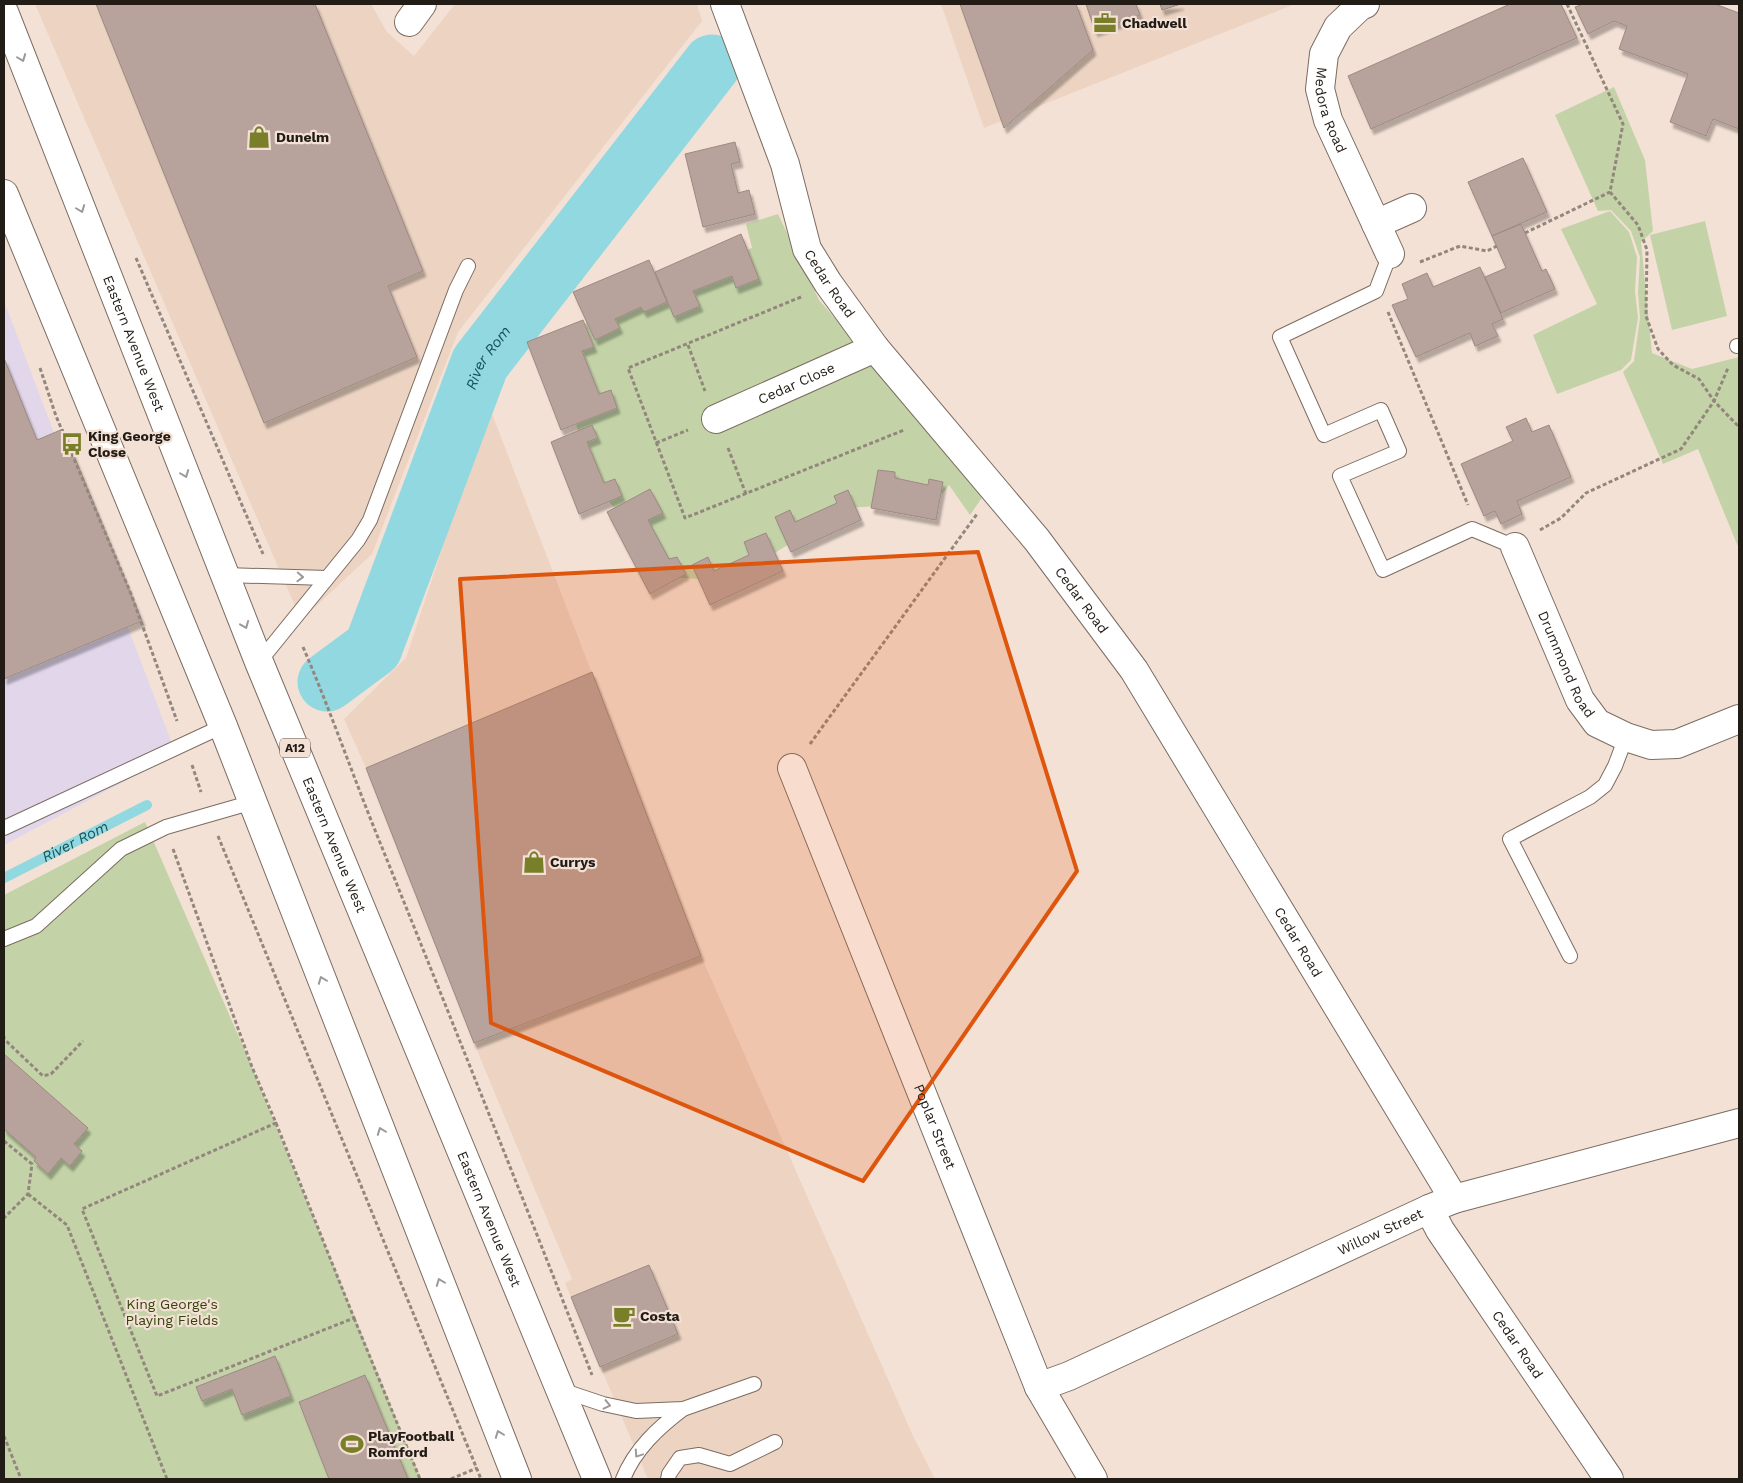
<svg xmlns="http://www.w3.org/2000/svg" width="1743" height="1483" viewBox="0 0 1743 1483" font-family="'Work Sans',sans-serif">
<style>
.built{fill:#ecd3c2}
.industrial{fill:#e2d6eb}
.green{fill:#c3d3a7}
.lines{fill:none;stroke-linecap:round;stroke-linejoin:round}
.stream{stroke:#92d8e0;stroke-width:10}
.river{stroke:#92d8e0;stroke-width:59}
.building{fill:#b7a29c;stroke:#9d8983;filter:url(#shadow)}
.lane-casing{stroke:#7c6c61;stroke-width:16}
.street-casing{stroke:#7c6c61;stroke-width:30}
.highway-casing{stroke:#7c6c61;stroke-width:30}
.path{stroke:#93867d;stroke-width:3;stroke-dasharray:4 2.5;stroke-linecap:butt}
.lane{stroke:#fff;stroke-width:14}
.street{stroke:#fff;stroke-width:28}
.highway{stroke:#fff;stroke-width:28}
.oneway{stroke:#9c9997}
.marked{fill:#de560d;fill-opacity:0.2;stroke:#de560d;stroke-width:4;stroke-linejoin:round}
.labels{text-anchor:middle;stroke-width:4.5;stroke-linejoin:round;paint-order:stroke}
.shield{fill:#f4e1d5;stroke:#615750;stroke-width:1}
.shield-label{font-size:12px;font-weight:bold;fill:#221c17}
.poi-label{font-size:14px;font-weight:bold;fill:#221c17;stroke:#f4e1d5;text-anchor:start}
.street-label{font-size:14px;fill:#221c17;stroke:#f4e1d5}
.park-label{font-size:14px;fill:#34430b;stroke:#f4e1d5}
.water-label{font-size:15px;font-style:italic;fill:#175359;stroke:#f4e1d5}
</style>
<defs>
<filter id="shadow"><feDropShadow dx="3" dy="5.5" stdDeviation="1" flood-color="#0004"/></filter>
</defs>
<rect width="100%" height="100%" fill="#f4e1d5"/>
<g class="built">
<path d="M35,4H371L387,32L414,56L455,4H697L702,21L458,332L372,554L301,620Z"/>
<path d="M941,4H1295L984,128Z"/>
<path d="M489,406L701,956L913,1436L935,1479H648L565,1283L572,1279L474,1043L366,768L344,719L406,658Z"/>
</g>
<path class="industrial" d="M4,301L176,754L4,845Z"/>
<g class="green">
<path d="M1614,87L1645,160L1653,231L1641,242L1652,353L1692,369L1739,357V549L1698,449L1663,464L1623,372L1634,361L1640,318L1638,292L1640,257L1631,231L1611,210L1598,211L1555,115Z"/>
<path d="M1610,211L1629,232L1637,257L1635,291L1638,318L1631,360L1621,370L1557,394L1533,335L1597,304L1561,229Z"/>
<path d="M778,214L819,300L986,492L970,515L949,485L936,502L848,508L729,581L670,577L589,477L557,346L630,288L752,248L746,224Z"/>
<path d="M1705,221L1727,316L1672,330L1650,235Z"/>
<path d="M145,822L252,1067L421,1479H4V895Z"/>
</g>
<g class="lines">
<path class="stream" id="s1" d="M4,878L147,805"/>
<path class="river" id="s2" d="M327,682L373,648L480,363L712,64"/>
</g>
<g class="building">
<path d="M96,4H315L423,271L388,286L417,357L264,423Z"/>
<path d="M960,4H1076L1093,50L1004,128Z"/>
<path d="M1086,4H1136L1140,15L1095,31Z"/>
<path d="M1160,4H1181L1162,10Z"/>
<path d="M1510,4H1561L1577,38L1371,129L1348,76Z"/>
<path d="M1583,4H1715L1739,13V129L1713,119L1706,136L1670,122L1688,74L1619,49L1627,26L1614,21L1588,34L1575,7Z"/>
<path d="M735,142L740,162L731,164L738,193L749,190L755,214L703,227L685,154Z"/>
<path d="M1523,158L1547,212L1492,236L1468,182Z"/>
<path d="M1521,224L1542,271L1546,269L1555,289L1501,313L1485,277L1506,268L1492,236Z"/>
<path d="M741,234L759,279L736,288L732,276L693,291L700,306L674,317L655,272Z"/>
<path d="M649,260L667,302L644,312L641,307L615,319L620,328L595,340L573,292Z"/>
<path d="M1480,267L1503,319L1492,324L1498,336L1475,346L1470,333L1416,357L1392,305L1408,299L1402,284L1427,273L1433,287Z"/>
<path d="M583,320L594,347L582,351L599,394L611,390L617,408L561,430L527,342Z"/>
<path d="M4,358L37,440L63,429L142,621L4,679Z"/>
<path d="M1526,418L1532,432L1549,425L1571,477L1517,501L1522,514L1501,524L1495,511L1484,516L1461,464L1513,441L1506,427Z"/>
<path d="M592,425L598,438L587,442L604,483L615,479L622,496L579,514L551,442Z"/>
<path d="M878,470L895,472V478L928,485L929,479L943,482L936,520L871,508Z"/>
<path d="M650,489L663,513L648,520L669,559L677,557L686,574L650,594L607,512Z"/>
<path d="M848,490L861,520L791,552L775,517L790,510L795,522L837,503L834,496Z"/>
<path d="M766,533L783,571L710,605L692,565L708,557L714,571L749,555L744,542Z"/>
<path d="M592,672L701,956L474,1043L366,768Z"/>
<path d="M4,1054L88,1128L74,1144L82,1151L70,1166L61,1158L48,1174L34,1161L36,1157L4,1129Z"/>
<path d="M649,1265L678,1334L600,1367L571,1297Z"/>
<path d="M275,1356L291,1396L242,1415L232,1389L202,1401L196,1387Z"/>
<path d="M365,1375L408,1479H329L299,1402Z"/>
</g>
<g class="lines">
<defs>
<g id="lane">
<path d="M1390,254L1376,291L1280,337L1324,435L1381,410L1399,451L1340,476L1383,570L1472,529L1515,547"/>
<path d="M1737,346H1739"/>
<path d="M225,575L327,578"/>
<path d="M259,662L358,540L370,520L456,290L468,266"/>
<path d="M4,828L223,726"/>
<path d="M4,939L36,926L121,849L166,827L253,802"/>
<path d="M1570,956L1510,839L1590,797L1605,785L1615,766L1626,737"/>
<path d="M561,1390L603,1404L636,1411L683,1409L754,1384"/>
<path d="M623,1479C635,1449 658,1428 683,1409"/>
<path d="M668,1479L669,1474L680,1458L699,1455L730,1464L775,1442"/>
</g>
<g id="street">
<path id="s3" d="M725,4L785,164L807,249L828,283L875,348L1037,540L1134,670L1454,1199"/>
<path id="s4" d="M1365,4L1360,6L1338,27L1324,54L1320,89L1328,120L1390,254"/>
<path d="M409,22L422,4"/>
<path d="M1376,224L1412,208"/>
<path id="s5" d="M716,419L875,348"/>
<path id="s6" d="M1515,547L1580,700L1597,723L1626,737L1651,745L1677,744L1739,719"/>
<path id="s7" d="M792,768L1039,1387L1093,1479"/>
<path id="s8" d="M1429,1209L1440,1230L1609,1479"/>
<path id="s9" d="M1039,1387L1069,1376L1429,1209L1454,1199L1739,1123"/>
</g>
<g id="highway">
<path id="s10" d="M4,12L259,662L597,1479"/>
<path d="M4,194L223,726L517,1479"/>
</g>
</defs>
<use href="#lane" class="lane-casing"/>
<use href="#street" class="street-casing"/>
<use href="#highway" class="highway-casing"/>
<g class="path">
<path d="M1567,4L1623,124L1610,192L1638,225L1647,250L1646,316L1658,349L1673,365L1699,379L1714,401L1739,427"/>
<path d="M1525,233L1610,192"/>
<path d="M136,258L263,554"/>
<path d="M1420,262L1460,246L1487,251L1497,246"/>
<path d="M801,297L628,368L685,518L904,430"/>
<path d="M1388,312L1468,505"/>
<path d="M688,345L705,391"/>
<path d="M40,368L56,416L131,594L177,721"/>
<path d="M656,443L688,430"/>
<path d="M728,448L746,494"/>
<path d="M1540,530L1561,518L1586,493L1681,449L1714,401L1728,368"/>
<path d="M303,647C331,712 354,779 381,845C452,1021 523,1198 592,1375"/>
<path d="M810,744L977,514"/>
<path d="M192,765L201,792"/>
<path d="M218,836L481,1479"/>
<path d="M173,849L252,1067L276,1123"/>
<path d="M4,1036V1039L43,1076L51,1074L83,1041"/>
<path d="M276,1123L354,1318L157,1396L82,1209Z"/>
<path d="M4,1141L32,1164L28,1194L4,1218"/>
<path d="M28,1194L67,1225L167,1479"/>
<path d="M354,1318L420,1479"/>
<path d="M4,1436L21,1479"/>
<path d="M451,1479L477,1468"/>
</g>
<use href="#lane" class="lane"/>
<use href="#street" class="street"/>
<use href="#highway" class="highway"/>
</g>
<defs><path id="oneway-chevron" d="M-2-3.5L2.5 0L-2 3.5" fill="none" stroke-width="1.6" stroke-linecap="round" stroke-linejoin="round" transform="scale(1.25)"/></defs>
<g class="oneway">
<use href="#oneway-chevron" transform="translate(22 58) rotate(69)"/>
<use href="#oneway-chevron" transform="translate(81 209) rotate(69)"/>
<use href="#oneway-chevron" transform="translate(185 474) rotate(69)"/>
<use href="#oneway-chevron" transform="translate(300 577) rotate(2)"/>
<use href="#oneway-chevron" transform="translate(245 625) rotate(68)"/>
<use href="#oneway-chevron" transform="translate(322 980) rotate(-111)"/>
<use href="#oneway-chevron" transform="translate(381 1131) rotate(-111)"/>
<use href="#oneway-chevron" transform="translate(440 1282) rotate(-111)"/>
<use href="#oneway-chevron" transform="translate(607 1405) rotate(13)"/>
<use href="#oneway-chevron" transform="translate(499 1434) rotate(-111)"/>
<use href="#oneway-chevron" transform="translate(638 1454) rotate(124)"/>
</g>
<path class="marked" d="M978,552L1077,871L863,1181L491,1023L460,579Z"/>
<defs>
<symbol id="office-bare" viewBox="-9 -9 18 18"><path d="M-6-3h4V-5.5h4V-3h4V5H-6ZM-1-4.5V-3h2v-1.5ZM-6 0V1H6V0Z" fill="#797f29" stroke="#f4e1d5" stroke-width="2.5" paint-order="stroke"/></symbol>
<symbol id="shop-bare" viewBox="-9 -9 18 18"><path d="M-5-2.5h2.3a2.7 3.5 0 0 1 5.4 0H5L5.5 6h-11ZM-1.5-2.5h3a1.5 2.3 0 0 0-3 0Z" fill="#797f29" stroke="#f4e1d5" stroke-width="2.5" paint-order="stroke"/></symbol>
<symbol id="bus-bare" viewBox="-9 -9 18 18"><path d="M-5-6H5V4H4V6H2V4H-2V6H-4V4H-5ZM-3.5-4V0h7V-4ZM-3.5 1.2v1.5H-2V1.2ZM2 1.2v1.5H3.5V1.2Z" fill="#797f29" stroke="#f4e1d5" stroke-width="2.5" paint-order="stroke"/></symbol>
<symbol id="cafe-bare" viewBox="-9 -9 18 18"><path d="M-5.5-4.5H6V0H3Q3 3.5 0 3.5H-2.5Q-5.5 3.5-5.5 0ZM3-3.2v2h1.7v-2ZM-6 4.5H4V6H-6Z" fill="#797f29" stroke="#f4e1d5" stroke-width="2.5" paint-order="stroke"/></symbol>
<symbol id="stadium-bare" viewBox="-9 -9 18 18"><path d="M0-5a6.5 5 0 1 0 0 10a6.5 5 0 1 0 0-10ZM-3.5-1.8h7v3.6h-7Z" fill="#797f29" stroke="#f4e1d5" stroke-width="2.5" paint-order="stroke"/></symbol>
</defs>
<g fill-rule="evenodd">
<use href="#office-bare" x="1089" y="7" width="32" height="32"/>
<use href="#shop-bare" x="243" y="121" width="32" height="32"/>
<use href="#bus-bare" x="56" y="428" width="32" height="32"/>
<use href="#shop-bare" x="518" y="846" width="32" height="32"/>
<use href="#cafe-bare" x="608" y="1300" width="32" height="32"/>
<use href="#stadium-bare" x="336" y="1428" width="32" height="32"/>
</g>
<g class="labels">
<rect class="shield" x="280" y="738.5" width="30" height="19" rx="4"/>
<g class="shield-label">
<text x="295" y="752">A12</text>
</g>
<g class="poi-label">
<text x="1122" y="28">Chadwell</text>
<text x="276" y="142">Dunelm</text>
<text x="88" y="441">King George<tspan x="88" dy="16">Close</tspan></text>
<text x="550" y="867">Currys</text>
<text x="640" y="1321">Costa</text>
<text x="368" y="1441">PlayFootball<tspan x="368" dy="16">Romford</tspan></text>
</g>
<g class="street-label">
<text dy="5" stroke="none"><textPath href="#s4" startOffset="124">Medora Road</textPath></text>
<text dy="5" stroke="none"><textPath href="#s3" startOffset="300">Cedar Road</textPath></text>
<text dy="5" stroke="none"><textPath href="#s10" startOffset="356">Eastern Avenue West</textPath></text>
<text dy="5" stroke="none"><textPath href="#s5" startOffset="88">Cedar Close</textPath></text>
<text dy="5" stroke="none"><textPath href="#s3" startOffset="705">Cedar Road</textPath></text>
<text dy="5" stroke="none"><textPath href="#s6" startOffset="128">Drummond Road</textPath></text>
<text dy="5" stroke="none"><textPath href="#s10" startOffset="896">Eastern Avenue West</textPath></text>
<text dy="5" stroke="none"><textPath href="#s3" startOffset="1110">Cedar Road</textPath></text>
<text dy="5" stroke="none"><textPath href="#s7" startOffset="386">Poplar Street</textPath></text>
<text dy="5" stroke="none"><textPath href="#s10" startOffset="1301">Eastern Avenue West</textPath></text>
<text dy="5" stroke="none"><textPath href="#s9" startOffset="375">Willow Street</textPath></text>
<text dy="5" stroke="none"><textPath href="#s8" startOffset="162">Cedar Road</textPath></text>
</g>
<g class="park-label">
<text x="172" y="1309">King George's<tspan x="172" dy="16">Playing Fields</tspan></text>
</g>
<g class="water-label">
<text dy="5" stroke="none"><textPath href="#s2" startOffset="370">River Rom</textPath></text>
<text dy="5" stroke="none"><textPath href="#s1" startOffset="80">River Rom</textPath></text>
</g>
</g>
<rect width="1743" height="1483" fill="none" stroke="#221c17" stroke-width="10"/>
</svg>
